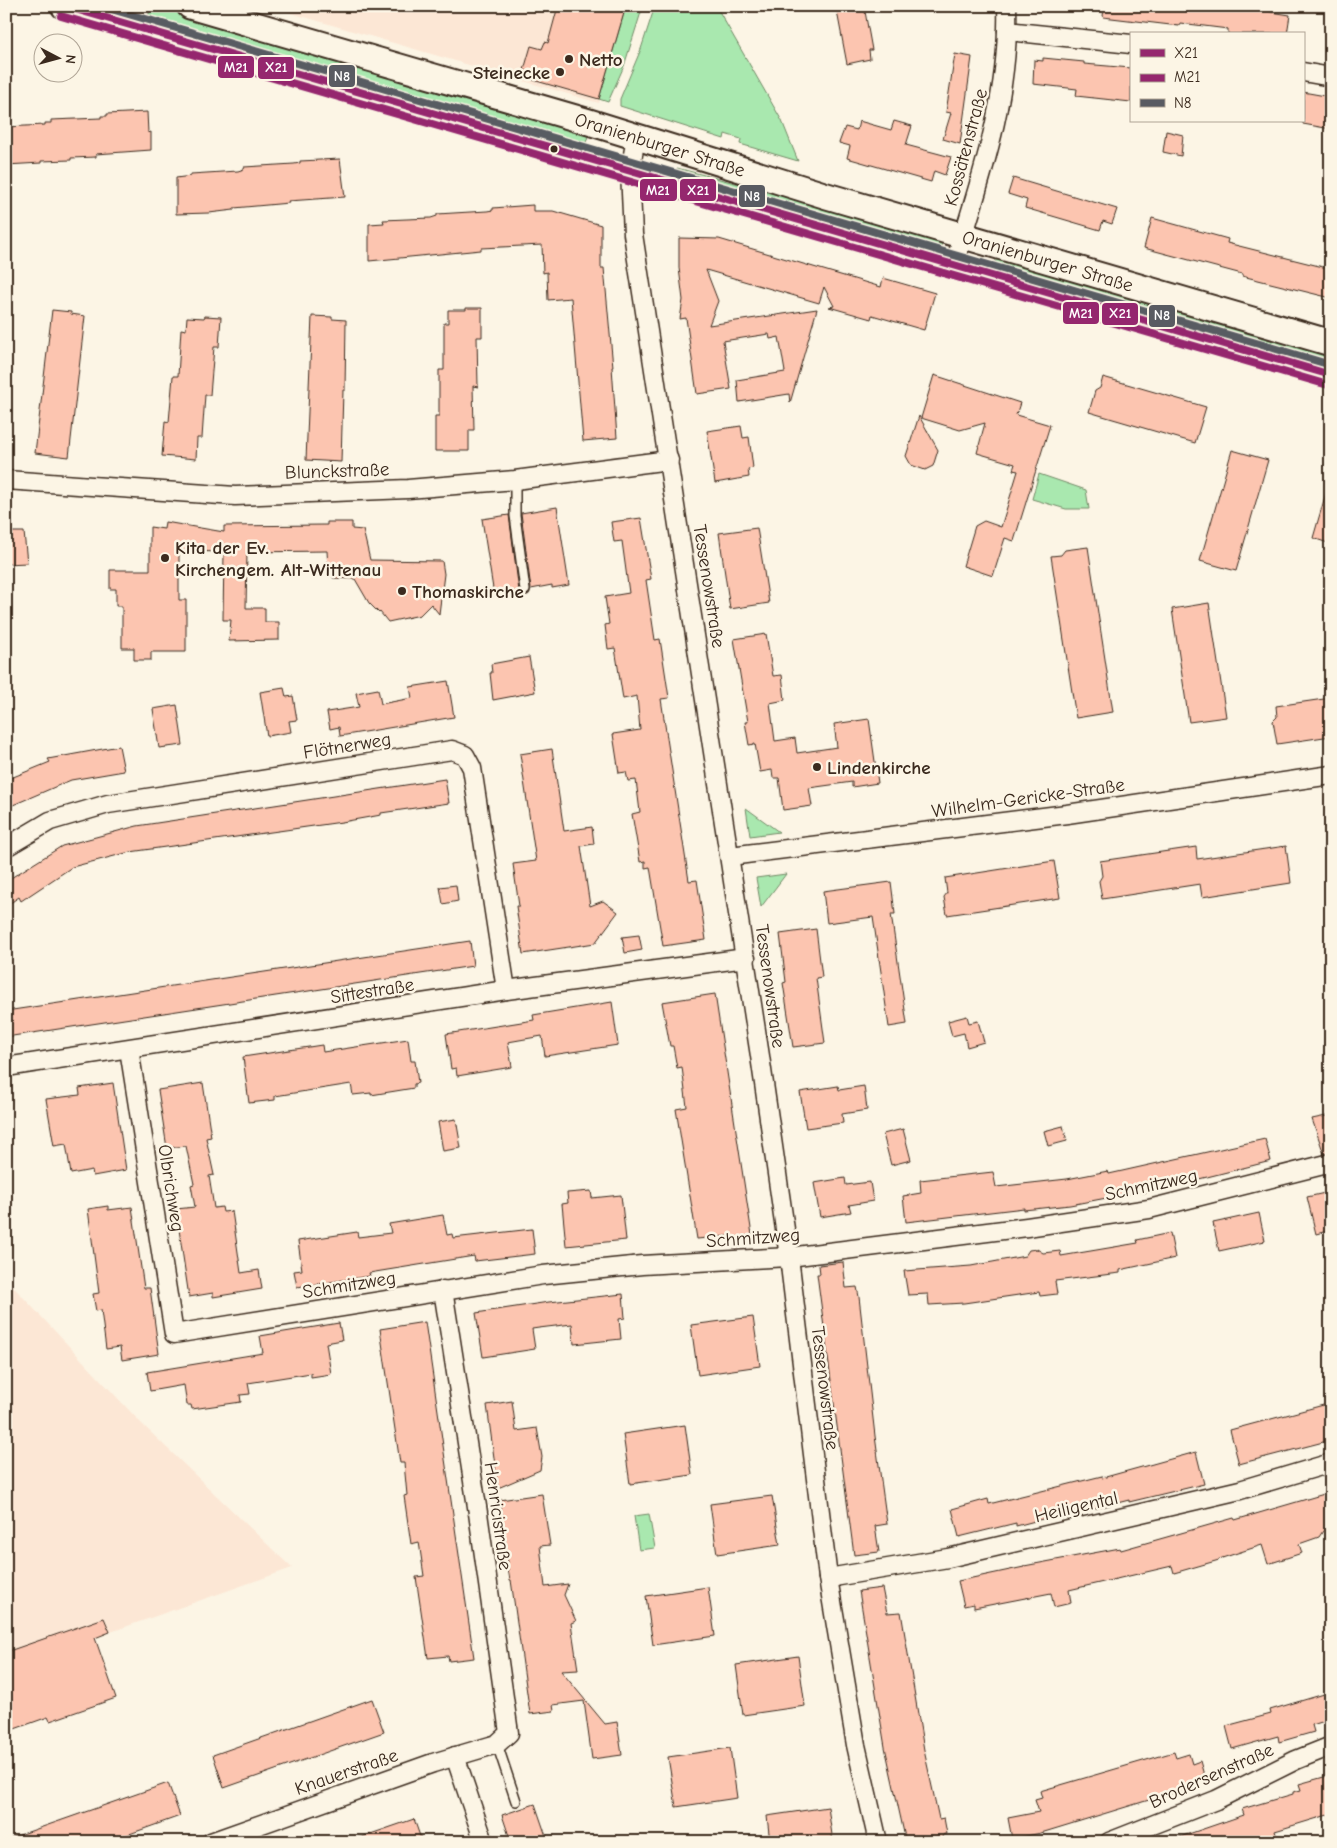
<svg xmlns="http://www.w3.org/2000/svg" width="1337" height="1848" viewBox="0 0 1337 1848" font-family="'Comic Neue',sans-serif">
<style>
.built{fill:#fce7d5}
.green{fill:#a9e8af;stroke:#728966}
.building{fill:#fcc5b0;stroke:#3b2a1e}
.lines{fill:none;stroke-linecap:round;stroke-linejoin:round}
.lane-casing{stroke:#3b2a1e;stroke-width:12}
.street-casing{stroke:#3b2a1e;stroke-width:21}
.secondary-casing{stroke:#3b2a1e;stroke-width:29}
.lane{stroke:#fcf5e5;stroke-width:9}
.street{stroke:#fcf5e5;stroke-width:18}
.secondary{stroke:#fcf5e5;stroke-width:25}
.bus-1-casing{stroke:#fcf5e5;stroke-width:11}
.bus-2-casing{stroke:#fcf5e5;stroke-width:11}
.bus-3-casing{stroke:#fcf5e5;stroke-width:11}
.bus-1{stroke:#95276e;stroke-width:8}
.bus-2{stroke:#95276e;stroke-width:8}
.bus-3{stroke:#595b62;stroke-width:8}
.poi-dot{fill:#3b2a1e;stroke:#fcf5e5;stroke-width:2}
.labels{text-anchor:middle;stroke-width:5;stroke-linejoin:round;paint-order:stroke}
.poi-label{font-size:19px;font-weight:bold;fill:#3b2a1e;stroke:#fcf5e5;text-anchor:start}
.street-label{font-size:19px;fill:#3b2a1e;stroke:#fcf5e5}
.line-badge{stroke:#fcf5e5;stroke-width:2}
.badge-label{font-size:14px;text-anchor:middle;font-weight:bold;fill:#fff}
</style>
<rect width="100%" height="100%" fill="#fcf5e5"/>
<filter id="ink" filterUnits="userSpaceOnUse"><feTurbulence type="fractalNoise" baseFrequency=".02" numOctaves="2"/><feDisplacementMap in="SourceGraphic" scale="10" xChannelSelector="R" yChannelSelector="G"/><feConvolveMatrix kernelMatrix="1 2 1 2 8 2 1 2 1" color-interpolation-filters="sRGB"/></filter>
<g filter="url(#ink)">
<g class="built">
<path d="M267,6H626L599,103Z"/>
<path d="M6,1279L142,1424L292,1568L6,1669Z"/>
</g>
<g class="green">
<path d="M151,6H158L589,133L584,149L147,21Z"/>
<path d="M626,6H643L624,66L608,102L599,99Z"/>
<path d="M655,6H716L782,121L798,161L740,144L741,139L725,134L724,139L620,106V99L641,49Z"/>
<path d="M677,168L739,184L755,185L943,240L939,253L674,176Z"/>
<path d="M997,256L1331,353V364L994,268Z"/>
<path d="M1039,474L1086,490L1089,509H1066L1032,499Z"/>
<path d="M746,808L779,832L750,836Z"/>
<path d="M786,874L761,907L756,878Z"/>
<path d="M649,1514L655,1548L639,1550L634,1516Z"/>
</g>
<g class="building">
<path d="M558,6H626L599,99L533,80L535,73L524,70L531,46L542,49L545,42L548,43Z"/>
<path d="M836,6H864L872,50H869L870,59L847,64Z"/>
<path d="M1104,6H1235L1290,15L1287,34H1228V29L1180,23L1179,26L1103,17Z"/>
<path d="M955,54L972,57L960,144L943,139L951,113L946,112Z"/>
<path d="M1043,58L1084,62V64L1131,68V102L1076,96L1077,89L1033,84L1034,60L1043,61Z"/>
<path d="M1303,92L1331,97V129L1303,124Z"/>
<path d="M147,112L148,133L151,132V150L96,154V157L71,158V160L41,161V163L6,165V127L45,125V123H51V120L101,118V116H107V114Z"/>
<path d="M859,121L891,130L894,121L912,126L906,145L951,157L945,175L934,171L931,182L847,158L850,146L839,143L845,127L857,130Z"/>
<path d="M1166,131L1183,135L1181,156L1163,152Z"/>
<path d="M340,159L345,197L288,201L289,203L234,208V210L209,213L176,214V178L191,176V174L238,171L244,169V167L294,164L300,163V161Z"/>
<path d="M1013,178L1117,209L1112,224L1103,221L1100,230L1025,208L1027,200L1008,194Z"/>
<path d="M533,205V211H553L601,225V268H604L613,367H612L617,438L583,441L571,298L548,300L547,272L543,273L542,245L481,248V250L369,261V224L384,223L383,220L431,218L437,216V214L487,211L493,210V208Z"/>
<path d="M1152,218L1228,239L1227,243L1331,269V298L1242,276V274L1144,248Z"/>
<path d="M679,238L719,239L881,287L883,278L935,293L924,330L872,315L871,319L829,307L834,306L824,287L819,303L706,270L718,301L709,325L817,309L790,403L789,394L739,402L737,380L785,372L779,337L770,339L769,334L723,341L731,389L697,394L686,318L680,319L683,300L679,268Z"/>
<path d="M466,308H482V337H477L478,387L473,386L474,430H469V451H435V416H439V370H444V323H448V310H466Z"/>
<path d="M52,310L71,312V314L85,316L69,457L35,453Z"/>
<path d="M205,316L221,317L219,347H214L210,395H205L202,438H197L196,459L162,456L165,421L169,422L173,376H178L181,329L186,330L187,317L204,318Z"/>
<path d="M312,316L332,317V319L346,320L345,390H343L341,462L306,460Z"/>
<path d="M934,375L1020,403L1016,415L1050,425L1014,541L1005,538L993,576L963,566L975,526L984,521L1001,527L1018,471L1013,470L1015,464L977,453L985,423L960,430L921,418Z"/>
<path d="M1103,377L1206,407L1195,443L1089,412L1095,391L1100,388Z"/>
<path d="M919,416L938,450L933,466L925,470L911,465L906,456Z"/>
<path d="M741,426L743,438L749,437L753,468L748,469L749,477L715,483L707,431Z"/>
<path d="M1232,450L1268,460L1236,571L1200,561Z"/>
<path d="M1326,493L1331,494V544L1313,538Z"/>
<path d="M557,507L569,585L552,588V585L531,589L521,513Z"/>
<path d="M509,515L519,591L494,595L482,519Z"/>
<path d="M641,518L651,579L646,580L655,640L660,639L669,698L661,699L689,881L697,880L706,940L663,946L650,867L645,868V861L640,862L637,843L632,814L640,812L636,780L628,781L626,772L619,773L613,734L640,730L637,696L623,699L615,648L608,649L605,625L609,624L605,597L629,593L622,541L614,542L611,522Z"/>
<path d="M165,522L224,532V526L327,525V522H352V529L363,530L370,560L442,561L444,574L439,614L431,604L420,615L388,622L380,612L379,613L369,603L355,579L333,578V568H328L327,551L247,552L246,608H265V622H279V640L229,641L231,620H223L224,552L179,551V600H186V652H151V660H134V648H122V606H116V589H110V570H150V527L164,529Z"/>
<path d="M757,528L769,603L730,609L719,533Z"/>
<path d="M6,532H24L27,563L6,564Z"/>
<path d="M1088,547L1113,712L1076,718L1051,556L1061,555L1065,550Z"/>
<path d="M1209,603L1226,717L1189,722L1172,609Z"/>
<path d="M766,634L773,676L782,675L785,700L770,703L775,741L795,738L797,753L837,747L834,724L869,719L878,783L852,787V782L809,788L812,806L783,810L779,778H773L772,770L760,772L755,744L749,745L745,722H748L734,639Z"/>
<path d="M529,657L535,692L493,700L490,673H492L491,664Z"/>
<path d="M448,681L454,717L340,736L339,727L330,729L327,712L359,707L356,693L378,689L381,704L412,698L410,687Z"/>
<path d="M284,688L286,697L293,696L297,720L289,721L291,732L267,736L260,692Z"/>
<path d="M1331,698V736L1277,744L1273,721L1277,717L1276,706Z"/>
<path d="M177,705L183,745L159,748L153,709Z"/>
<path d="M119,746L124,771L71,780L6,808V780L50,762L48,759Z"/>
<path d="M552,749L564,831L592,827L594,844L581,846L590,906L603,901L618,912L595,943L523,954L516,906H519L513,864L536,861L520,754Z"/>
<path d="M445,779L449,803L381,813V815L342,822L130,852L72,867L21,901L19,897L6,906V881L62,846L137,826Z"/>
<path d="M1286,846L1291,883L1202,897L1200,884L1102,899L1099,881L1102,876L1100,861L1196,847L1197,859Z"/>
<path d="M1054,861L1060,898L947,915L944,897L947,893L945,878Z"/>
<path d="M891,882L895,914H891L907,1024L889,1027L873,917L827,923L823,891Z"/>
<path d="M456,885L458,901L443,904L440,887Z"/>
<path d="M816,929L822,977L816,978L825,1043L793,1047L783,983L786,982L780,934Z"/>
<path d="M639,935L642,950L625,953L622,937Z"/>
<path d="M470,941L473,966L6,1037V1011Z"/>
<path d="M715,994L752,1235L727,1239V1236L697,1239L676,1109L687,1107L682,1067L677,1068L673,1046H670L662,1002Z"/>
<path d="M612,1002L618,1045L545,1056L542,1036L508,1042L512,1067L457,1076L456,1068L451,1069L446,1034L534,1020L533,1015Z"/>
<path d="M967,1016L969,1023L978,1021L984,1042L967,1047L964,1033L952,1036L948,1021Z"/>
<path d="M408,1039L411,1061H415L418,1083L414,1084V1088L371,1095V1093L353,1095L351,1084L275,1096V1100L249,1103L243,1057L322,1045L323,1052Z"/>
<path d="M113,1083L126,1170L93,1176L92,1170L71,1174L66,1144L54,1146L46,1099L80,1095L79,1088Z"/>
<path d="M203,1083L211,1137L206,1138L214,1175L209,1176L214,1208L222,1207L223,1212L232,1211L241,1273L259,1270L262,1289L213,1297V1293L189,1297L176,1209L195,1207L191,1185L194,1184L186,1146L167,1148L158,1090Z"/>
<path d="M838,1086L839,1090L864,1086L867,1110L842,1114L843,1123L806,1128L800,1092Z"/>
<path d="M1331,1115V1153L1324,1154L1312,1119Z"/>
<path d="M456,1119L461,1148L443,1151L438,1122Z"/>
<path d="M1063,1126L1067,1141L1048,1146L1044,1131Z"/>
<path d="M903,1129L911,1160L891,1165L883,1134Z"/>
<path d="M1265,1139L1271,1161L1143,1193V1191L1070,1205L1024,1210V1208L906,1222L903,1196L921,1193L920,1180L993,1172L996,1187L1067,1179L1108,1171L1109,1174Z"/>
<path d="M845,1178L846,1185L870,1182L873,1201L849,1205L851,1212L820,1217L814,1183Z"/>
<path d="M591,1191L592,1198L621,1195L626,1240L566,1246L562,1204L568,1203L567,1193Z"/>
<path d="M1325,1193L1331,1217V1230L1316,1234L1307,1197Z"/>
<path d="M108,1206V1210L132,1207L144,1288H150L159,1354L122,1360L120,1347L106,1349L101,1310L96,1311L93,1294L99,1293L88,1209Z"/>
<path d="M1259,1213L1265,1241L1219,1251L1213,1223Z"/>
<path d="M443,1215L447,1235L452,1234L453,1238L532,1229L535,1254L475,1261L474,1256L369,1273L370,1276L297,1287L294,1271L302,1270L298,1241L357,1232L358,1237L391,1233L389,1224Z"/>
<path d="M1170,1233L1175,1258L1120,1270V1273L1055,1281L1057,1294L1040,1296L1039,1292L964,1303L929,1305L928,1294L908,1295L904,1271L971,1266L1025,1256L1029,1250L1037,1249L1043,1253L1060,1251L1061,1256L1138,1243L1137,1240Z"/>
<path d="M843,1262L846,1288L857,1287L859,1297L875,1436L887,1524L875,1526L879,1552L854,1555L817,1274H820L819,1265Z"/>
<path d="M623,1294L625,1318L619,1319L621,1339L574,1344L572,1324L539,1328L532,1329L535,1349L483,1357L476,1313L549,1302Z"/>
<path d="M753,1317L760,1366L698,1375L691,1325Z"/>
<path d="M425,1322L474,1658L449,1661L448,1656L428,1658L416,1577L424,1576L419,1542L411,1544L404,1496L407,1495L404,1463H400L380,1329Z"/>
<path d="M339,1323L342,1340L326,1343L331,1374L311,1377V1373L248,1383L250,1394L240,1395L241,1402L192,1409L191,1405H187L184,1385L150,1391L147,1372L263,1353L260,1336Z"/>
<path d="M512,1401L516,1431L537,1428L542,1457L540,1470L498,1488L487,1405Z"/>
<path d="M1331,1403V1440L1239,1464L1230,1430Z"/>
<path d="M685,1425L692,1475L630,1484L623,1434Z"/>
<path d="M1196,1452L1204,1484L1129,1502V1500L1074,1514L1073,1511L1016,1526V1523L959,1537L952,1509L988,1499L989,1504L1102,1476V1478Z"/>
<path d="M1331,1492V1523L1329,1529L1323,1531L1319,1537L1299,1544L1302,1553L1268,1564L1262,1545L1219,1559V1560L1174,1573L1172,1566L1069,1590L1071,1603L1054,1607L1051,1593L974,1608V1604L964,1606L958,1581L1024,1567V1566L1120,1548L1121,1550L1234,1518L1235,1520Z"/>
<path d="M542,1494L550,1545L540,1546L545,1587L568,1584L564,1595L576,1621L571,1623L578,1670L561,1671L605,1724L617,1722L622,1755L592,1759L584,1701L553,1705L554,1711L530,1714L511,1580H510L507,1563H508L500,1500Z"/>
<path d="M772,1496L780,1545L717,1554L710,1504Z"/>
<path d="M708,1587L715,1636L653,1645L646,1596Z"/>
<path d="M882,1588L887,1613L901,1612L924,1750L939,1819L944,1818L947,1834L943,1835L944,1842H906L885,1747L859,1591Z"/>
<path d="M104,1618L110,1632L95,1638L116,1698L50,1721L48,1717L6,1732V1652Z"/>
<path d="M798,1656L805,1706L743,1715L736,1665Z"/>
<path d="M1331,1692V1719L1312,1725L1314,1732L1279,1742L1278,1736L1232,1749L1226,1726L1271,1714L1270,1710Z"/>
<path d="M372,1699L384,1732L224,1788L213,1755Z"/>
<path d="M730,1748L737,1798L676,1807L668,1757Z"/>
<path d="M1174,1752L1176,1758L1189,1754L1192,1764L1200,1761L1205,1779L1197,1781L1198,1785L1041,1833L1012,1839L1008,1818L1039,1812L1035,1800L1042,1798L1040,1791Z"/>
<path d="M1331,1775V1814L1275,1831L1279,1842H1175L1174,1839L1244,1815L1242,1809L1293,1794V1792L1301,1790L1299,1784Z"/>
<path d="M168,1783L180,1816L107,1842H9L8,1839Z"/>
<path d="M535,1804L548,1842H511L502,1815Z"/>
<path d="M828,1807L833,1842H770L767,1816Z"/>
<path d="M414,1819L422,1842H356V1839Z"/>
</g>
<g class="lines">
<defs>
<g id="lane">
<path d="M515,480V516L525,590"/>
<path d="M497,1744L516,1801"/>
</g>
<g id="street">
<path d="M1007,31L1131,44"/>
<path d="M1303,72L1331,77"/>
<path d="M636,137L630,172L633,234L760,1056L789,1257L828,1578L856,1745L878,1842"/>
<path d="M954,266C980,181 1010,97 1007,6"/>
<path d="M6,480L235,496L408,489L515,480L669,460"/>
<path d="M6,847L50,821L108,804L452,750L465,755L472,768L506,990"/>
<path d="M730,856L1067,814L1331,775"/>
<path d="M129,1049L174,1334L543,1275L642,1265L789,1257L1027,1227L1149,1209L1331,1163"/>
<path d="M6,1067L506,990L746,958"/>
<path d="M828,1578L948,1558L1240,1490L1331,1463"/>
<path d="M455,1756L484,1842"/>
<path d="M211,1842L433,1763L497,1744L509,1733L478,1513L443,1290"/>
<path d="M1109,1842L1216,1800L1296,1760L1331,1746"/>
</g>
<g id="secondary">
<path d="M64,6L1331,375"/>
<path id="s1" d="M190,6L589,122L827,196L1331,343"/>
</g>
</defs>
<use href="#lane" class="lane-casing"/>
<use href="#street" class="street-casing"/>
<use href="#secondary" class="secondary-casing"/>
<use href="#lane" class="lane"/>
<use href="#street" class="street"/>
<use href="#secondary" class="secondary"/>
<defs>
<path id="bus-1" d="M65,6L1331,375"/>
<path id="bus-2" d="M61,16L1328,385"/>
<path id="bus-3" d="M101,6L1331,365"/>
</defs>
<use href="#bus-1" class="bus-1-casing"/>
<use href="#bus-2" class="bus-2-casing"/>
<use href="#bus-3" class="bus-3-casing"/>
<use href="#bus-1" class="bus-1"/>
<use href="#bus-2" class="bus-2"/>
<use href="#bus-3" class="bus-3"/>
</g>
</g>
<g class="poi-dot">
<circle cx="569" cy="59" r="5"/>
<circle cx="560" cy="72" r="5"/>
<circle cx="554" cy="149" r="4.5"/>
<circle cx="165" cy="558" r="5"/>
<circle cx="402" cy="591" r="5"/>
<circle cx="817" cy="767" r="5"/>
</g>
<g class="labels">
<g class="poi-label">
<text x="579" y="66">Netto</text>
<text x="550" y="79" text-anchor="end">Steinecke</text>
<text x="175" y="554">Kita der Ev.<tspan x="175" dy="22">Kirchengem. Alt-Wittenau</tspan></text>
<text x="412" y="598">Thomaskirche</text>
<text x="827" y="774">Lindenkirche</text>
</g>
<g class="street-label">
<text dy="7" stroke="none"><textPath href="#s1" startOffset="490">Oranienburger Straße</textPath></text>
<text transform="translate(965 147) rotate(-75)" y="7">Kossätenstraße</text>
<text dy="7" stroke="none"><textPath href="#s1" startOffset="895">Oranienburger Straße</textPath></text>
<text transform="translate(337 470) rotate(-2)" y="7">Blunckstraße</text>
<text transform="translate(710 586) rotate(81)" y="7">Tessenowstraße</text>
<text transform="translate(347 745) rotate(-9)" y="7">Flötnerweg</text>
<text transform="translate(1028 797) rotate(-8)" y="7">Wilhelm-Gericke-Straße</text>
<text transform="translate(771 986) rotate(82)" y="7">Tessenowstraße</text>
<text transform="translate(372 990) rotate(-9)" y="7">Sittestraße</text>
<text transform="translate(1151 1184) rotate(-12)" y="7">Schmitzweg</text>
<text transform="translate(172 1188) rotate(81)" y="7">Olbrichweg</text>
<text transform="translate(753 1237) rotate(-4)" y="7">Schmitzweg</text>
<text transform="translate(349 1284) rotate(-9)" y="7">Schmitzweg</text>
<text transform="translate(826 1388) rotate(83)" y="7">Tessenowstraße</text>
<text transform="translate(1076 1506) rotate(-13)" y="7">Heiligental</text>
<text transform="translate(499 1516) rotate(82)" y="7">Henricistraße</text>
<text transform="translate(346 1771) rotate(-19)" y="7">Knauerstraße</text>
<text transform="translate(1211 1775) rotate(-24)" y="7">Brodersenstraße</text>
</g>
</g>
<g class="line-badge">
<rect x="217" y="55" width="38" height="24" rx="5" fill="#95276e"/>
<rect x="257" y="56" width="38" height="24" rx="5" fill="#95276e"/>
<rect x="328" y="64" width="28" height="24" rx="5" fill="#595b62"/>
<rect x="639" y="178" width="39" height="24" rx="5" fill="#95276e"/>
<rect x="679" y="178" width="38" height="24" rx="5" fill="#95276e"/>
<rect x="738" y="184" width="28" height="24" rx="5" fill="#595b62"/>
<rect x="1062" y="301" width="38" height="24" rx="5" fill="#95276e"/>
<rect x="1101" y="302" width="38" height="24" rx="5" fill="#95276e"/>
<rect x="1148" y="304" width="28" height="24" rx="5" fill="#595b62"/>
</g>
<g class="badge-label">
<text x="236" y="72">M21</text>
<text x="276" y="72">X21</text>
<text x="342" y="81">N8</text>
<text x="658" y="195">M21</text>
<text x="698" y="195">X21</text>
<text x="752" y="201">N8</text>
<text x="1081" y="318">M21</text>
<text x="1120" y="318">X21</text>
<text x="1162" y="320">N8</text>
</g>
<rect width="1337" height="1848" fill="none" stroke="#fcf5e5" stroke-width="25"/>
<rect x="12" y="12" width="1312" height="1823" fill="none" stroke="#3b2a1e" stroke-width="2" filter="url(#ink)"/>
<rect x="1130" y="32" width="175" height="90" fill="#fcf5e5" stroke="#afa495"/>
<rect x="1140" y="49" width="25" height="8" fill="#95276e" stroke="#afa495"/>
<text x="1174" y="58" font-size="15" fill="#3b2a1e">X21</text>
<rect x="1140" y="74" width="25" height="8" fill="#95276e" stroke="#afa495"/>
<text x="1174" y="82" font-size="15" fill="#3b2a1e">M21</text>
<rect x="1140" y="99" width="25" height="8" fill="#595b62" stroke="#afa495"/>
<text x="1174" y="108" font-size="15" fill="#3b2a1e">N8</text>
<g transform="translate(58 58) rotate(96)"><circle r="24" fill="#fcf5e5" stroke="#afa495"/>
<path d="M0-4L9 19L0 12L-9 19Z" fill="#3b2a1e"/>
<text y="-8" font-size="14" font-weight="bold" text-anchor="middle" fill="#3b2a1e">N</text>
</g>
</svg>
